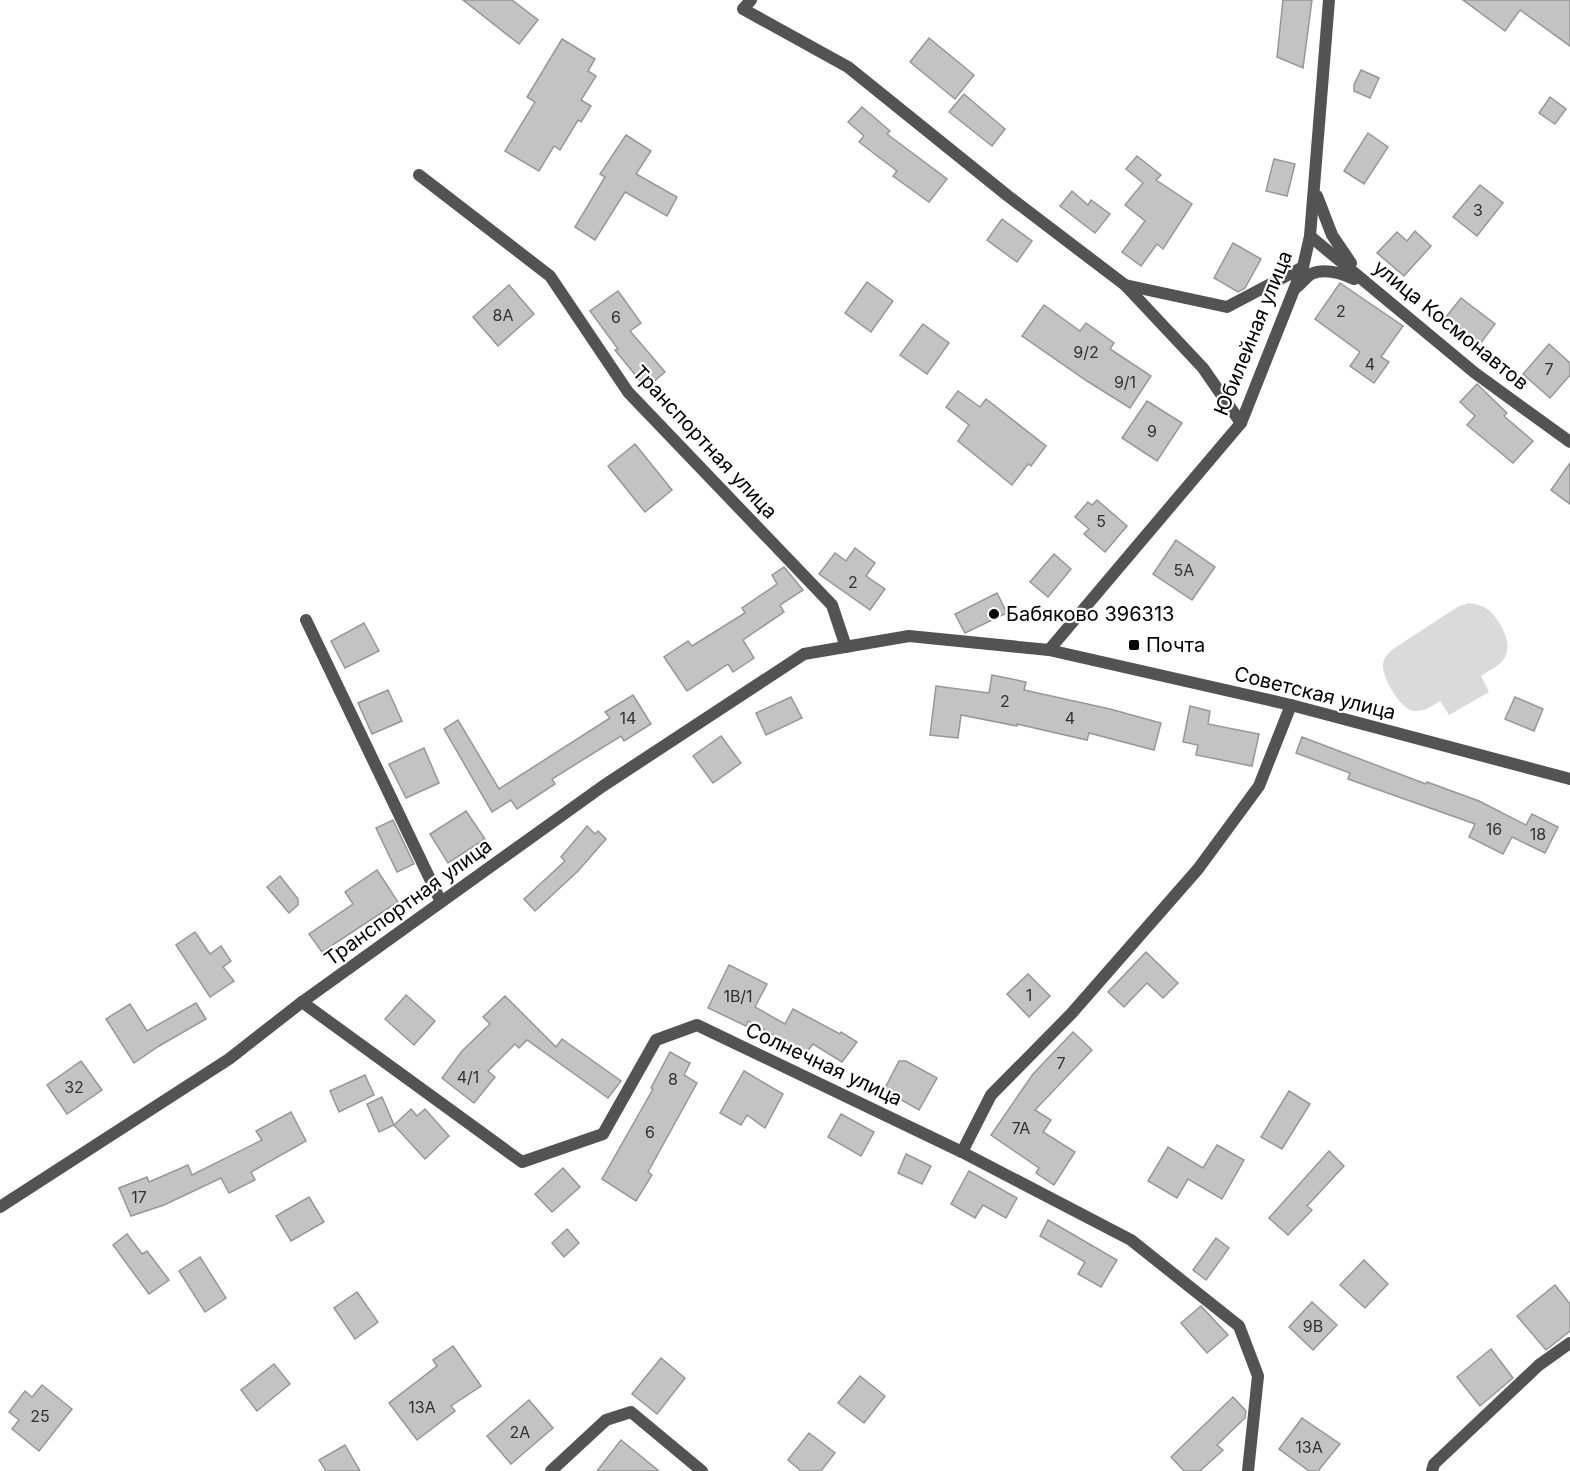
<svg xmlns="http://www.w3.org/2000/svg" width="1570" height="1471" viewBox="0 0 1570 1471" font-family="Inter,sans-serif">
<style>
.garden{fill:#dadada}
.building{fill:#c3c3c3;stroke:#979797;stroke-width:1.5}
.lines{fill:none;stroke-linecap:round;stroke-linejoin:round}
.minor{stroke:#535353;stroke-width:12}
.poi-dot{fill:#000;stroke:#fff;stroke-width:2}
.labels{text-anchor:middle;stroke-width:4.5;stroke-linejoin:round;paint-order:stroke}
.number-label{font-size:16px;fill:#313131}
.street-label{font-size:20px;fill:#000;stroke:#fff}
.poi-label{font-size:20px;fill:#000;stroke:#fff;text-anchor:start}
</style>
<rect width="100%" height="100%" fill="#fff"/>
<path class="garden" d="M1469,603C1477,604 1485,606 1491,612C1500,622 1512,641 1506,655C1503,665 1489,670 1481,676L1489,692L1449,715L1440,701C1432,706 1424,712 1414,711C1401,710 1382,678 1383,665C1383,658 1388,654 1393,649L1459,606Z"/>
<g class="building">
<path d="M463,0H512L538,20L519,44Z"/>
<path d="M1283,0H1312L1303,68L1277,57Z"/>
<path d="M1463,0H1570V46L1520,10L1505,31Z"/>
<path d="M929,38L974,75L955,99L910,62Z"/>
<path d="M562,39L595,59L588,71L596,76L581,100L591,106L581,122L578,120L560,150L554,146L539,171L505,151L535,102L527,97Z"/>
<path d="M1361,70L1379,78L1370,98L1354,91V85Z"/>
<path d="M964,94L1005,129L992,146L949,112Z"/>
<path d="M1550,97L1566,109L1555,124L1539,113Z"/>
<path d="M862,107L890,131L887,134L947,179L929,202L893,176L897,171L859,142L864,136L848,122Z"/>
<path d="M1368,133L1388,147L1364,184L1344,171Z"/>
<path d="M626,135L651,151L636,174L677,197L667,216L625,192L595,240L575,227L605,177L600,174Z"/>
<path d="M1137,156L1161,175L1156,180L1192,204L1163,249L1157,244L1141,266L1122,252L1145,221L1125,205L1143,183L1126,169Z"/>
<path d="M1274,159L1295,164L1287,196L1266,191Z"/>
<path d="M1480,185L1503,203L1477,236L1453,217Z"/>
<path d="M1072,191L1088,205L1091,200L1110,214L1095,233L1060,206Z"/>
<path d="M1002,219L1032,241L1017,262L987,240Z"/>
<path d="M1415,231L1431,246L1404,276L1377,253L1397,232L1407,241Z"/>
<path d="M1233,243L1261,259L1245,288L1238,292L1214,278Z"/>
<path d="M867,282L893,301L871,332L845,313Z"/>
<path d="M1340,283L1403,326L1381,357L1389,362L1374,383L1350,366L1360,352L1315,319Z"/>
<path d="M509,285L534,314L498,346L473,317Z"/>
<path d="M618,291L641,323L630,331L665,372L646,388L615,350L618,349L590,311Z"/>
<path d="M1461,298L1495,324L1480,344L1446,317Z"/>
<path d="M1044,305L1080,331L1086,323L1114,343L1110,349L1151,376L1130,408L1087,381L1022,336Z"/>
<path d="M923,324L949,343L927,374L900,355Z"/>
<path d="M1549,344L1570,363V375L1550,398L1523,374Z"/>
<path d="M1477,384L1507,413L1504,416L1533,441L1513,463L1467,425L1475,416L1460,402Z"/>
<path d="M958,391L980,407L986,399L1046,446L1031,466L1028,464L1012,485L958,441L969,425L946,407Z"/>
<path d="M1147,401L1182,423L1157,461L1122,438Z"/>
<path d="M635,444L672,490L645,512L608,466Z"/>
<path d="M1570,463V504L1551,490Z"/>
<path d="M1097,500L1127,526L1105,552L1084,534L1089,529L1075,517L1088,502L1092,505Z"/>
<path d="M1176,540L1215,567L1192,600L1153,574Z"/>
<path d="M855,548L875,563L866,576L885,589L870,610L819,574L835,553L846,561Z"/>
<path d="M1054,554L1071,569L1048,597L1030,582Z"/>
<path d="M784,567L803,590L780,605L784,612L743,640L754,658L733,672L728,664L687,691L664,657L688,641L692,646L745,613L742,608L777,584L772,575Z"/>
<path d="M997,593L1007,613L965,633L955,614Z"/>
<path d="M364,623L379,651L345,668L331,641Z"/>
<path d="M992,675L1026,682L1024,690L1110,709L1161,723L1154,750L1089,733L1087,740L1017,724V726L961,715L958,738L930,735L936,686L989,693Z"/>
<path d="M388,690L402,721L372,734L358,703Z"/>
<path d="M633,695L651,724L624,741L621,736L552,779L555,784L517,809L511,800L492,812L444,729L458,720L499,789L610,718L605,712Z"/>
<path d="M791,697L802,718L766,735L756,713Z"/>
<path d="M1515,697L1543,709L1534,731L1505,719Z"/>
<path d="M1190,706L1210,711L1208,724L1259,734L1252,766L1196,755L1198,745L1183,742Z"/>
<path d="M721,736L741,763L713,783L693,756Z"/>
<path d="M1302,737L1426,784L1427,782L1479,801L1526,825L1532,814L1558,827L1545,853L1512,837L1503,854L1469,837L1475,824L1348,779L1350,773L1296,753Z"/>
<path d="M424,748L439,783L406,798L389,764Z"/>
<path d="M466,811L485,839L448,863L430,834Z"/>
<path d="M393,820L414,864L397,872L376,828Z"/>
<path d="M587,826L595,834L598,831L606,839L578,871L535,911L524,899L565,861L561,857Z"/>
<path d="M377,870L398,902L322,952L309,934L353,904L345,892Z"/>
<path d="M280,876L298,899V905L289,913L267,887Z"/>
<path d="M195,932L210,954L221,946L231,961L223,967L234,981L210,997L176,945Z"/>
<path d="M1146,952L1178,983L1163,998L1147,983L1124,1007L1108,992Z"/>
<path d="M729,965L767,984L755,1007L785,1024L793,1009L840,1034L841,1032L857,1042L842,1062L813,1044L803,1057H796L773,1045L777,1037L748,1021L746,1026L708,1008Z"/>
<path d="M1028,974L1050,996L1029,1017L1007,994Z"/>
<path d="M406,995L435,1021L414,1045L385,1019Z"/>
<path d="M505,996L556,1047L562,1039L621,1081L608,1098L527,1040L519,1048L515,1044L488,1071L495,1077L474,1103L442,1078L462,1051L490,1024L483,1017Z"/>
<path d="M196,1003L206,1019L159,1046L134,1063L106,1019L130,1004L147,1031Z"/>
<path d="M1073,1032L1092,1050L1035,1110L1051,1120L1043,1132L1075,1152L1054,1185L1036,1173L1039,1168L991,1135L1033,1074Z"/>
<path d="M670,1052L690,1063L684,1075L697,1083L648,1172L652,1175L636,1201L602,1179L653,1089L651,1088Z"/>
<path d="M81,1061L102,1090L67,1114L47,1085Z"/>
<path d="M899,1061H906L937,1078L919,1110L884,1090Z"/>
<path d="M744,1071L783,1094L765,1128L747,1115L741,1125L720,1113Z"/>
<path d="M365,1075L374,1095L339,1112L330,1091Z"/>
<path d="M1289,1091L1310,1104L1282,1149L1261,1137Z"/>
<path d="M382,1097L394,1125L379,1132L367,1104Z"/>
<path d="M411,1109L417,1116L425,1109L449,1136L425,1159L394,1125Z"/>
<path d="M291,1112L306,1141L251,1172L255,1180L229,1193L221,1178L164,1205L131,1216L119,1188L147,1177L149,1182L188,1165L192,1175L262,1140L256,1131Z"/>
<path d="M841,1114L874,1132L861,1156L828,1137Z"/>
<path d="M1217,1145L1244,1160L1222,1199L1188,1179L1177,1198L1148,1181L1168,1147L1203,1168Z"/>
<path d="M1329,1151L1344,1166L1307,1206L1312,1210L1288,1235L1269,1218Z"/>
<path d="M906,1154L931,1166L922,1184L898,1173Z"/>
<path d="M563,1168L580,1187L552,1212L535,1194Z"/>
<path d="M969,1171L1017,1198L1006,1218L983,1205L975,1218L951,1204Z"/>
<path d="M309,1197L324,1222L291,1241L276,1216Z"/>
<path d="M1048,1220L1117,1260L1101,1287L1078,1274L1085,1262L1040,1236Z"/>
<path d="M567,1229L579,1243L564,1257L552,1243Z"/>
<path d="M127,1234L142,1254L147,1251L169,1280L149,1294L113,1245Z"/>
<path d="M1216,1238L1229,1248L1206,1280L1193,1270Z"/>
<path d="M200,1257L226,1298L205,1312L179,1271Z"/>
<path d="M1364,1260L1388,1284L1365,1308L1340,1285Z"/>
<path d="M1555,1285L1570,1304V1331L1546,1350L1517,1316Z"/>
<path d="M357,1292L378,1322L355,1339L334,1308Z"/>
<path d="M1312,1302L1337,1325L1313,1350L1289,1327Z"/>
<path d="M1201,1306L1228,1335L1207,1353L1181,1323Z"/>
<path d="M453,1346L481,1386L451,1406L455,1411L417,1440L389,1403L437,1366L433,1360Z"/>
<path d="M1491,1349L1513,1378L1480,1406L1457,1377Z"/>
<path d="M661,1358L685,1378L657,1414L632,1394Z"/>
<path d="M274,1364L290,1384L257,1411L241,1390Z"/>
<path d="M860,1376L885,1396L864,1423L838,1403Z"/>
<path d="M42,1385L72,1409L39,1451L12,1429L19,1420L9,1412L25,1391L32,1397Z"/>
<path d="M1233,1397L1246,1411L1245,1418L1217,1445L1223,1450L1200,1471H1184L1171,1457Z"/>
<path d="M529,1400L553,1428L511,1464L487,1436Z"/>
<path d="M1302,1418L1340,1444L1318,1471H1309L1279,1449Z"/>
<path d="M809,1433L835,1453L821,1471H801L788,1460Z"/>
<path d="M621,1440L659,1471H597Z"/>
<path d="M345,1445L360,1471H326L319,1460Z"/>
</g>
<g class="lines">
<g class="minor">
<path d="M751,0L743,9L848,67L1008,196L1125,285L1203,368L1241,423"/>
<path d="M419,175L550,276L628,392L832,605L846,647"/>
<path d="M1317,196L1332,235L1351,263"/>
<path d="M1310,236L1475,373L1570,442"/>
<path d="M1125,285L1227,307L1303,267"/>
<path d="M1297,287C1301,284 1306,277 1311,274C1325,268 1341,273 1354,279"/>
<path d="M306,620L441,902"/>
<path d="M1049,650L1241,423L1303,267L1310,236L1329,0"/>
<path d="M302,1002L522,1162L603,1134L656,1040L697,1025L962,1152L1131,1240L1239,1326L1258,1376L1248,1471"/>
<path d="M962,1152L991,1095L1071,1014L1198,869L1259,786L1291,705"/>
<path d="M0,1207L229,1059L302,1002L603,786L804,654L909,636L1049,650L1291,705L1570,779"/>
<path d="M551,1471L606,1420L631,1412L702,1471"/>
<path d="M1432,1471L1434,1464L1539,1365L1570,1343"/>
</g>
</g>
<g class="poi-dot">
<circle cx="994" cy="614" r="6"/>
<rect x="1128" y="639" width="12" height="12" rx="3"/>
</g>
<g class="labels">
<g class="number-label">
<text x="1478" y="216">3</text>
<text x="1341" y="317">2</text>
<text x="503" y="321">8А</text>
<text x="616" y="323">6</text>
<text x="1086" y="358">9/2</text>
<text x="1370" y="370">4</text>
<text x="1549" y="375">7</text>
<text x="1125" y="388">9/1</text>
<text x="1152" y="437">9</text>
<text x="1101" y="527">5</text>
<text x="1184" y="576">5А</text>
<text x="853" y="588">2</text>
<text x="1005" y="707">2</text>
<text x="628" y="724">14</text>
<text x="1070" y="724">4</text>
<text x="1494" y="835">16</text>
<text x="1538" y="840">18</text>
<text x="1029" y="1001">1</text>
<text x="738" y="1002">1В/1</text>
<text x="1061" y="1069">7</text>
<text x="468" y="1083">4/1</text>
<text x="673" y="1085">8</text>
<text x="74" y="1093">32</text>
<text x="1021" y="1134">7А</text>
<text x="650" y="1138">6</text>
<text x="139" y="1203">17</text>
<text x="1313" y="1332">9В</text>
<text x="422" y="1413">13А</text>
<text x="40" y="1422">25</text>
<text x="520" y="1438">2А</text>
<text x="1309" y="1453">13А</text>
</g>
<g class="street-label">
<text transform="translate(1451 325) rotate(39)" y="7">улица Космонавтов</text>
<text transform="translate(1253 333) rotate(-68)" y="7">Юбилейная улица</text>
<text transform="translate(705 442) rotate(47)" y="7">Транспортная улица</text>
<text transform="translate(1315 693) rotate(14)" y="7">Советская улица</text>
<text transform="translate(408 902) rotate(-36)" y="7">Транспортная улица</text>
<text transform="translate(824 1064) rotate(25)" y="7">Солнечная улица</text>
</g>
<g class="poi-label">
<text x="1006" y="621">Бабяково 396313</text>
<text x="1146" y="652">Почта</text>
</g>
</g>
</svg>
